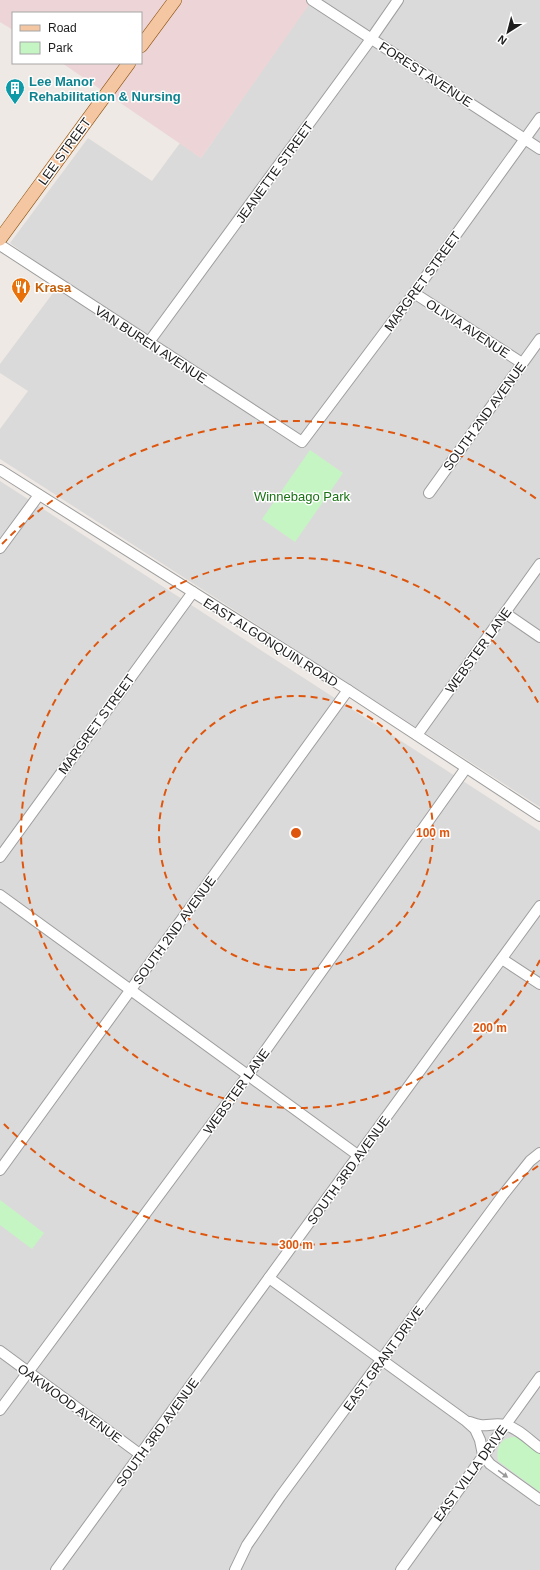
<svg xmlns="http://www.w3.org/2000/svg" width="540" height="1570" viewBox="0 0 540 1570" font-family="Helvetica,sans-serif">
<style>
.residential{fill:#dbdada}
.commercial{fill:#edd4d6}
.park{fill:#c6f5c4}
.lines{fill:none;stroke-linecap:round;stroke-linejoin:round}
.minor-casing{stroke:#9e9e9e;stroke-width:12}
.major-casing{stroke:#8b500c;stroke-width:14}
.minor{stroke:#fff;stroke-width:10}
.major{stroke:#f4c6a2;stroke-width:13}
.oneway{fill:#999}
.ring{fill:none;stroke:#de560d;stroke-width:2;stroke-dasharray:7 5}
.labels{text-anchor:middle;stroke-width:3;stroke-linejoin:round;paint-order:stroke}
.street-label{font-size:13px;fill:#1d1d1d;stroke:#fff}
.culture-label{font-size:13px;font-weight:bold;fill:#0d838f;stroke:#fff;text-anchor:start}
.food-label{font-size:13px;font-weight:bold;fill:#c56008;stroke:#fff;text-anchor:start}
.park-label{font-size:13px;fill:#187214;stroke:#fff}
.centre{fill:#de560d;stroke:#fff;stroke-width:2}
.ring-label{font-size:12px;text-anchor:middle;font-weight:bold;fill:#de560d;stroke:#fff;stroke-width:3;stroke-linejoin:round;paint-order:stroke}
</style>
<rect width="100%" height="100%" fill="#eee9e4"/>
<g class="residential">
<path d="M321,0H540V807L0,459V429L28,391L0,373V364L62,281L10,243L88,138L152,181L180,143L201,158L308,5Z"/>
<path d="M0,481L540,831V1570H0Z"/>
</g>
<path class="commercial" d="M0,0H321L308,6L201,158L62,63H141V13H13V30L0,22Z"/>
<g class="park">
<path d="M310,450L343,473L295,542L262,519Z"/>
<path d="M0,1200L44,1233L32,1249L0,1225Z"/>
<path d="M513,1437H519L540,1453V1492L498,1461C496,1449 499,1439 513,1437Z"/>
</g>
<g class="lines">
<defs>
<g id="minor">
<path d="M312,0L540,149"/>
<path d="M0,245L302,442L414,293L540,118"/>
<path d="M414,293L522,363"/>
<path d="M149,342L371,39L398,0"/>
<path d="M0,470L348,690L540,816"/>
<path d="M429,493L540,339"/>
<path d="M0,548L39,495"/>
<path d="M505,613L540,637"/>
<path d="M417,735L540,564"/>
<path d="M0,857L193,592"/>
<path d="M0,895L359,1156"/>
<path d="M502,959L540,984"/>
<path d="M0,1170L348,690"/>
<path d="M269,1278L466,1421L475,1429L480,1440L483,1455L490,1464L540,1500"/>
<path d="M0,1351L141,1455"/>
<path d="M0,1410L248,1075L466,768"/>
<path d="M470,1422C486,1429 491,1422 505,1425C518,1428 529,1440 540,1448"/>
<path d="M56,1570L540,906"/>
<path d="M235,1570L247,1545L280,1497L503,1195L530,1161L540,1153"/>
<path d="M401,1570L540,1377"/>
</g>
<g id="major">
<path d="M141,46L175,0"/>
<path d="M0,239L129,63"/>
</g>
</defs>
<use href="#minor" class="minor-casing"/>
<use href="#major" class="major-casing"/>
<use href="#minor" class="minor"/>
<use href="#major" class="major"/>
</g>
<defs><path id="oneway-solid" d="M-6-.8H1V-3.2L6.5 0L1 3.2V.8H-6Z"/></defs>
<use class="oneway" href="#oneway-solid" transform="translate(503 1474) rotate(36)"/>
<g class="ring">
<circle cx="296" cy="833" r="137"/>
<path d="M540 960A275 275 0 1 1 540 706"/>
<path d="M538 1166A412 412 0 0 1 2 1122M2 544A412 412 0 0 1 538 500"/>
</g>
<defs>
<symbol id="building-pin" viewBox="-11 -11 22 30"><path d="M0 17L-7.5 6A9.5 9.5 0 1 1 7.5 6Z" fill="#0f9aa8" stroke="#fff"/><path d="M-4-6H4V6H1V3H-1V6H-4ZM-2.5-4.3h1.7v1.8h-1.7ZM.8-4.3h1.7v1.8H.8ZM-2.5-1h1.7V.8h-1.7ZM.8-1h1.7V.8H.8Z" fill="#fff"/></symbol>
<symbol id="restaurant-pin" viewBox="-11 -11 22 30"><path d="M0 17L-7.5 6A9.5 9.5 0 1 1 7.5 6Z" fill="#e8710a" stroke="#fff"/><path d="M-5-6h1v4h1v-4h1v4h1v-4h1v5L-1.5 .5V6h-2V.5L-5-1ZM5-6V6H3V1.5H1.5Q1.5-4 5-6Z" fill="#fff"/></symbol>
</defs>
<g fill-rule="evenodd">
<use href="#building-pin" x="4" y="77" width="22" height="30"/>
<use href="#restaurant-pin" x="10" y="276" width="22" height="30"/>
</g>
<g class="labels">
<g class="street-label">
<text transform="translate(426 74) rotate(33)" y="5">FOREST AVENUE</text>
<text transform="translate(64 151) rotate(-54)" y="5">LEE STREET</text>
<text transform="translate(274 172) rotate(-54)" y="5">JEANETTE STREET</text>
<text transform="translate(422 281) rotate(-54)" y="5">MARGRET STREET</text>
<text transform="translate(468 328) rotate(33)" y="5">OLIVIA AVENUE</text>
<text transform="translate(151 344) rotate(33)" y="5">VAN BUREN AVENUE</text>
<text transform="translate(484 416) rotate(-54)" y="5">SOUTH 2ND AVENUE</text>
<text transform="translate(271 642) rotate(32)" y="5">EAST ALGONQUIN ROAD</text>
<text transform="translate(478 650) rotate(-54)" y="5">WEBSTER LANE</text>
<text transform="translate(96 724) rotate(-54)" y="5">MARGRET STREET</text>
<text transform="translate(174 930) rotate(-54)" y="5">SOUTH 2ND AVENUE</text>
<text transform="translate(236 1091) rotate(-54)" y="5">WEBSTER LANE</text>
<text transform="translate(348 1170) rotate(-54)" y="5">SOUTH 3RD AVENUE</text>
<text transform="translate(383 1358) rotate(-54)" y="5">EAST GRANT DRIVE</text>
<text transform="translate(70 1403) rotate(36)" y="5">OAKWOOD AVENUE</text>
<text transform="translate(157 1432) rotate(-54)" y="5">SOUTH 3RD AVENUE</text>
<text transform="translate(470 1473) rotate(-54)" y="5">EAST VILLA DRIVE</text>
</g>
<g class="culture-label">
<text x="29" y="86">Lee Manor<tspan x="29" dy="15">Rehabilitation &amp; Nursing</tspan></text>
</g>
<g class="food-label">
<text x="35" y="292">Krasa</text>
</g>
<g class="park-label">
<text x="302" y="501">Winnebago Park</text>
</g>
</g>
<circle cx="296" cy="833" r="6" class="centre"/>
<g class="ring-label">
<text x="433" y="837">100 m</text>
<text x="490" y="1032">200 m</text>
<text x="296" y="1249">300 m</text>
</g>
<rect x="12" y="12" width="130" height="52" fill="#ffffff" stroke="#a5a5a5"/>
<rect x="20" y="25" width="20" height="6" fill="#f4c6a2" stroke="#a5a5a5"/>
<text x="48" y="32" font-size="12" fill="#1d1d1d">Road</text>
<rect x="20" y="42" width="20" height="12" fill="#c6f5c4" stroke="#a5a5a5"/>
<text x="48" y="52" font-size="12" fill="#1d1d1d">Park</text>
<g transform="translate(508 32) rotate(216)" stroke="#ffffff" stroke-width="3" paint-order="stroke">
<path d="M0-3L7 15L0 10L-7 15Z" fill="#1d1d1d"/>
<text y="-6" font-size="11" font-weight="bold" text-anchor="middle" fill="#1d1d1d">N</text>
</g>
</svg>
